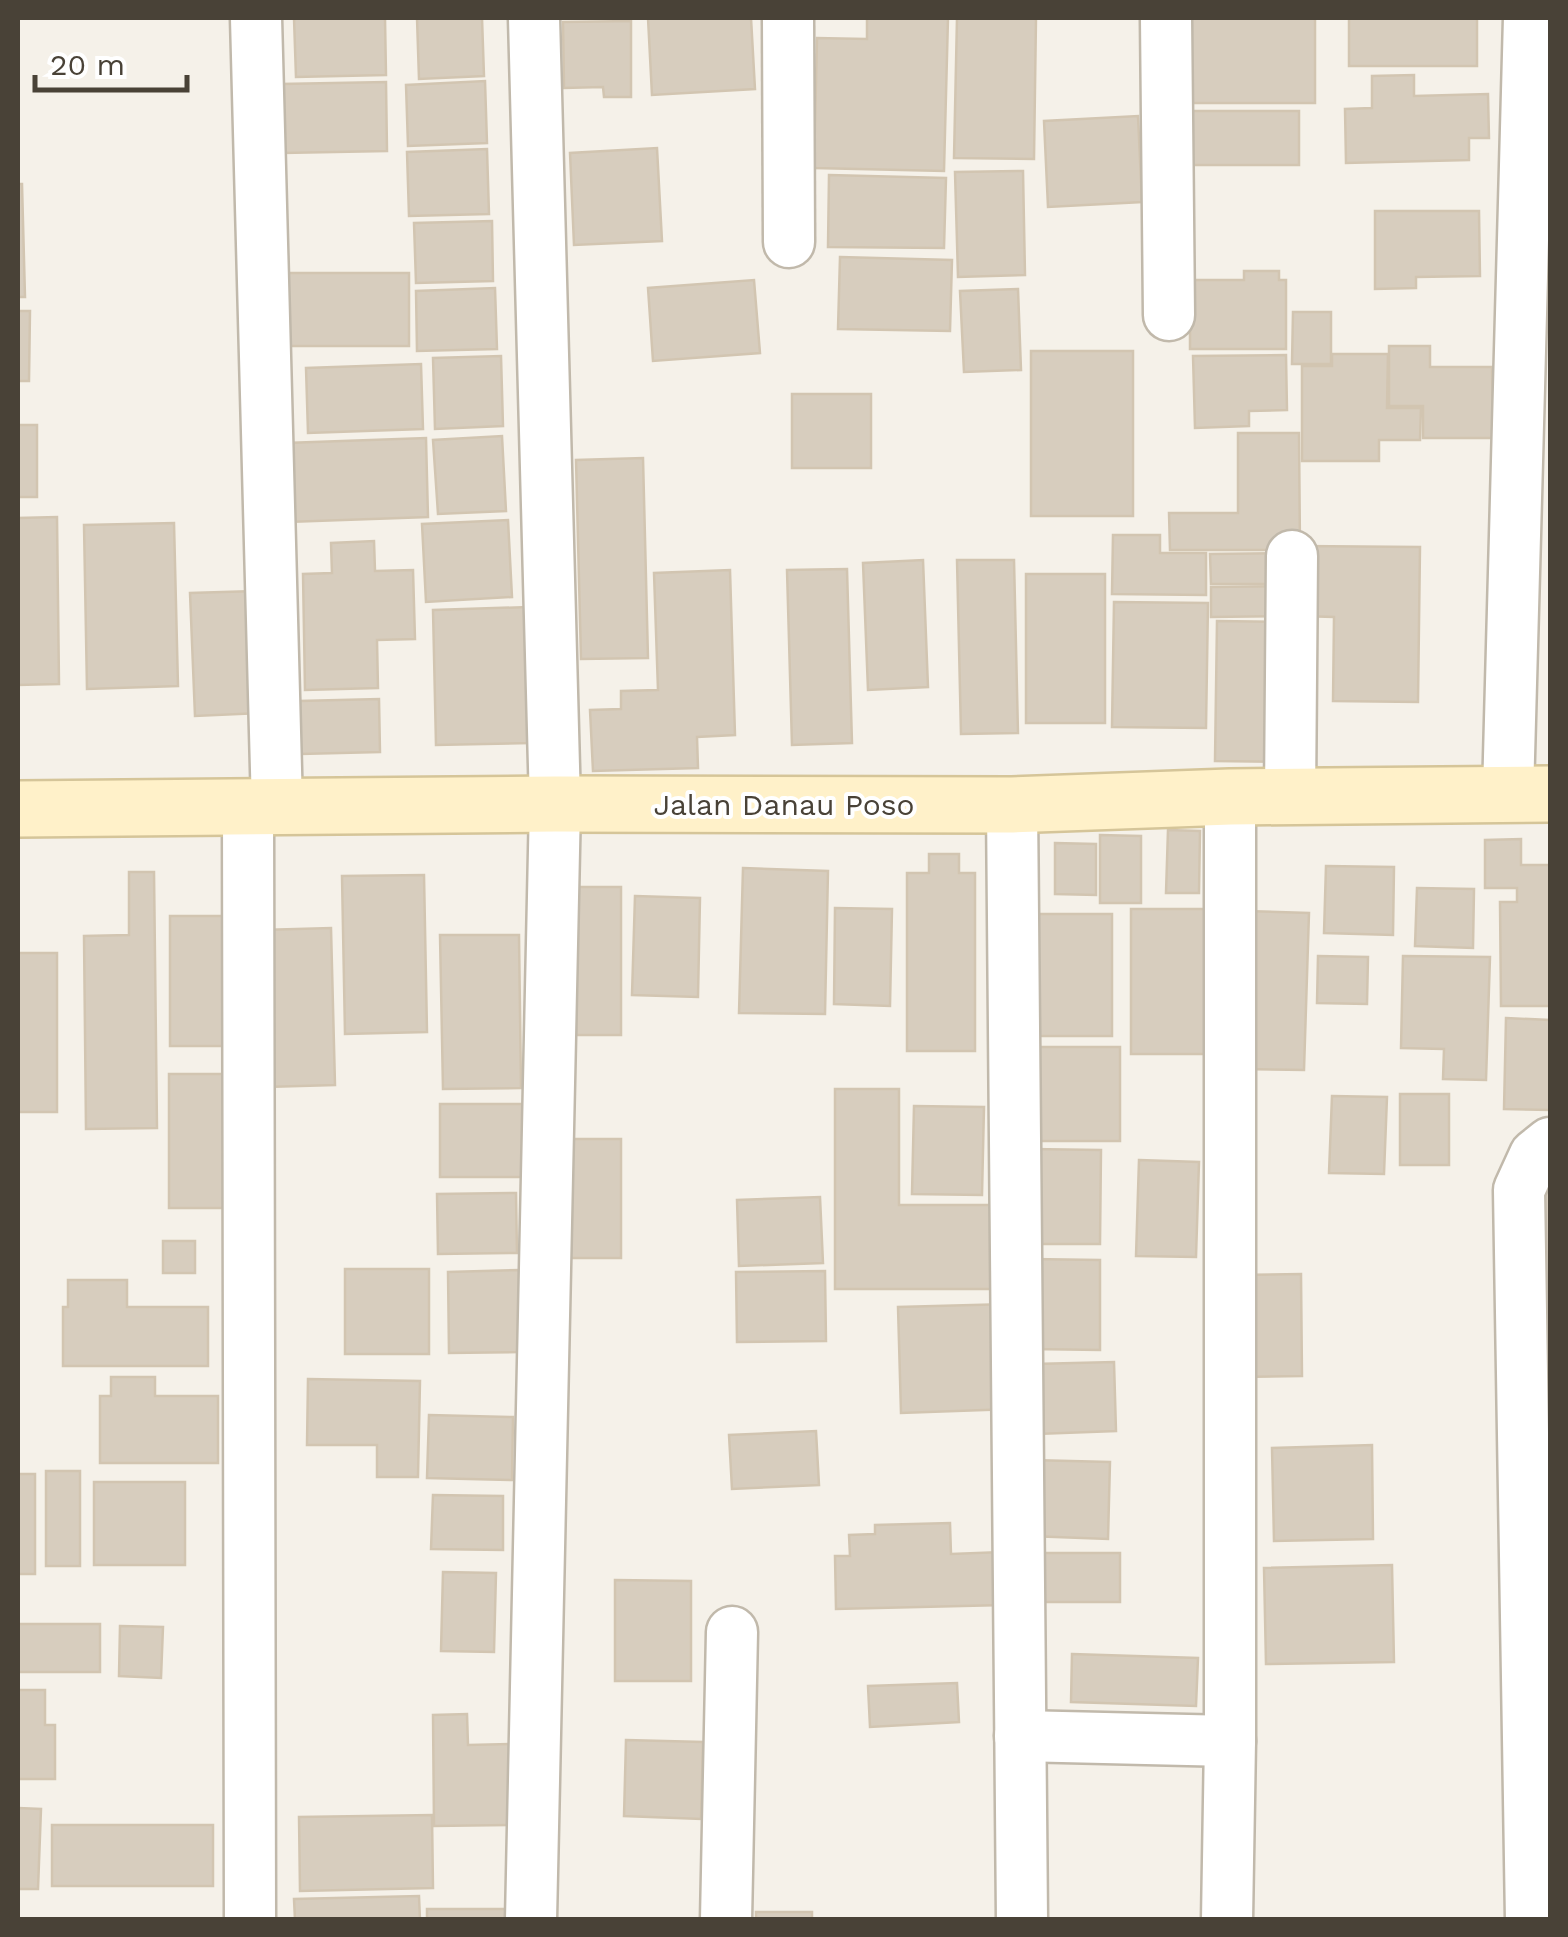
<svg xmlns="http://www.w3.org/2000/svg" width="1568" height="1937" viewBox="0 0 1568 1937" font-family="'Work Sans',sans-serif">
<style>
.building{fill:#d7cdbe;stroke:#d2c5b1;stroke-width:2.5}
.lines{fill:none;stroke-linecap:round;stroke-linejoin:round}
.street-casing{stroke:#c1b9ab;stroke-width:55}
.secondary-casing{stroke:#d5c599;stroke-width:60}
.street{stroke:#fff;stroke-width:50}
.secondary{stroke:#fff1c9;stroke-width:55}
.labels{text-anchor:middle;stroke-width:8;stroke-linejoin:round;paint-order:stroke}
.street-label{font-size:30px;fill:#494237;stroke:#fff}
</style>
<rect width="100%" height="100%" fill="#f5f1e9"/>
<g class="building">
<path d="M294,18H385L386,75L296,77Z"/>
<path d="M417,18H482L484,76L419,79Z"/>
<path d="M648,18H751L755,89L652,95Z"/>
<path d="M867,18H948L944,171L814,168L817,38L867,39Z"/>
<path d="M957,18H1036L1034,159L954,158Z"/>
<rect x="1174" y="18" width="141" height="85"/>
<rect x="1349" y="18" width="128" height="48"/>
<path d="M631,21V97H604L603,87L564,88L563,22Z"/>
<path d="M1414,75V96L1488,94L1489,138H1469V160L1346,163L1345,109L1372,108V76Z"/>
<path d="M485,81L487,143L408,146L406,85Z"/>
<path d="M386,82L387,151L283,153L281,84Z"/>
<rect x="1180" y="111" width="119" height="54"/>
<path d="M1138,116L1142,202L1048,207L1044,121Z"/>
<path d="M657,148L662,241L574,245L570,153Z"/>
<path d="M487,149L489,214L409,216L407,152Z"/>
<path d="M1023,171L1025,275L958,277L955,172Z"/>
<path d="M829,175L946,178L944,248L828,247Z"/>
<path d="M18,184H22L25,297H18Z"/>
<path d="M1375,211H1479L1480,276L1416,277V288L1375,289Z"/>
<path d="M492,221L493,281L416,283L414,223Z"/>
<path d="M840,257L952,260L950,331L838,329Z"/>
<path d="M1244,271H1279V280H1286V349H1190V280H1244Z"/>
<rect x="277" y="273" width="132" height="73"/>
<path d="M754,280L760,353L653,361L648,288Z"/>
<path d="M495,288L497,349L417,351L416,291Z"/>
<path d="M1018,289L1021,370L964,372L960,291Z"/>
<path d="M18,311H30L29,381H18Z"/>
<path d="M1293,312H1331V364H1292Z"/>
<path d="M1389,346H1430V367H1492L1493,438H1423V406H1389Z"/>
<rect x="1031" y="351" width="102" height="165"/>
<path d="M1332,354H1388L1387,408H1421L1420,440H1379V461H1302V366H1332Z"/>
<path d="M1286,355L1287,410L1249,411V426L1195,428L1193,356Z"/>
<path d="M501,356L503,426L435,429L433,358Z"/>
<path d="M421,364L423,429L308,433L306,368Z"/>
<rect x="792" y="394" width="79" height="74"/>
<rect x="18" y="425" width="19" height="72"/>
<path d="M1238,433H1299L1300,550H1170L1169,513H1238Z"/>
<path d="M502,436L506,511L438,514L433,440Z"/>
<path d="M426,438L428,517L288,522L286,443Z"/>
<path d="M643,458L648,658L581,659L576,460Z"/>
<path d="M57,517L59,684L18,685V518Z"/>
<path d="M508,520L512,597L426,602L422,524Z"/>
<path d="M174,523L178,686L87,689L84,525Z"/>
<path d="M1113,535H1160V553H1206V595L1112,594Z"/>
<path d="M374,541L375,571L413,570L415,639L377,640L378,688L305,690L303,574L332,573L331,543Z"/>
<path d="M1301,546L1420,547L1418,702L1333,701L1334,617L1301,616Z"/>
<path d="M1286,553V584H1211L1210,554Z"/>
<path d="M923,560L928,687L868,690L863,563Z"/>
<path d="M957,560H1014L1018,733L961,734Z"/>
<path d="M847,569L852,743L792,745L787,570Z"/>
<path d="M730,570L735,735L697,737L698,768L593,771L590,710L621,709V691L658,690L654,573Z"/>
<rect x="1026" y="574" width="79" height="149"/>
<path d="M1281,586V616L1211,617V587Z"/>
<path d="M257,591L261,713L195,716L190,593Z"/>
<path d="M1114,602L1208,603L1206,728L1112,727Z"/>
<path d="M528,607L530,743L436,745L433,610Z"/>
<path d="M1217,621L1287,622L1286,762L1215,761Z"/>
<path d="M379,699L380,752L301,754L299,701Z"/>
<path d="M1168,830L1200,831L1199,893H1166Z"/>
<path d="M1100,835L1141,836V903H1100Z"/>
<path d="M1521,839V865H1550V1006H1501L1500,902H1517V888H1485V840Z"/>
<path d="M1055,843L1096,844V895L1055,894Z"/>
<path d="M929,854H959V873H975V1051H907V873H929Z"/>
<path d="M1326,866L1394,867L1393,935L1324,933Z"/>
<path d="M743,868L828,871L825,1014L739,1013Z"/>
<path d="M129,872H154L157,1128L86,1129L84,936L129,935Z"/>
<path d="M424,875L427,1032L345,1034L342,876Z"/>
<rect x="576" y="887" width="45" height="148"/>
<path d="M1417,888L1474,889L1473,948L1415,946Z"/>
<path d="M635,896L700,898L698,997L632,995Z"/>
<path d="M835,908L892,909L890,1006L834,1004Z"/>
<rect x="1131" y="909" width="76" height="145"/>
<path d="M1245,911L1309,913L1304,1070L1240,1069Z"/>
<rect x="1027" y="914" width="85" height="122"/>
<rect x="170" y="916" width="59" height="130"/>
<path d="M331,928L335,1085L266,1087L261,930Z"/>
<path d="M440,935H519L521,1088L443,1089Z"/>
<rect x="18" y="953" width="39" height="159"/>
<path d="M1318,956L1368,957L1367,1004L1317,1003Z"/>
<path d="M1403,956L1490,957L1486,1080L1443,1079L1444,1049L1401,1048Z"/>
<path d="M1506,1018L1550,1020V1110L1504,1109Z"/>
<rect x="1028" y="1047" width="92" height="94"/>
<rect x="169" y="1074" width="63" height="134"/>
<path d="M835,1089H899V1205H1014V1289H835Z"/>
<rect x="1400" y="1094" width="49" height="71"/>
<path d="M1332,1096L1387,1097L1384,1174L1329,1173Z"/>
<rect x="440" y="1104" width="82" height="73"/>
<path d="M914,1106L984,1107L982,1195L912,1194Z"/>
<rect x="557" y="1139" width="64" height="119"/>
<path d="M1030,1149L1101,1150L1100,1244H1030Z"/>
<path d="M1139,1160L1199,1162L1196,1257L1136,1256Z"/>
<path d="M1543,1167H1550V1312H1544Z"/>
<path d="M516,1193L517,1253L438,1254L437,1194Z"/>
<path d="M820,1197L823,1263L739,1266L737,1200Z"/>
<rect x="163" y="1241" width="32" height="32"/>
<path d="M1031,1259L1100,1260V1350L1031,1349Z"/>
<rect x="345" y="1269" width="84" height="85"/>
<path d="M519,1270L520,1352L449,1353L448,1272Z"/>
<path d="M825,1271L826,1341L737,1342L736,1272Z"/>
<path d="M1301,1274L1302,1376L1239,1377L1238,1275Z"/>
<path d="M68,1280H127V1307H208V1366H63V1307H68Z"/>
<path d="M1009,1304L1012,1409L901,1413L898,1307Z"/>
<path d="M1114,1362L1116,1431L1037,1434L1034,1364Z"/>
<path d="M111,1377H155V1396H218V1463H100V1396H111Z"/>
<path d="M308,1379L420,1381L418,1477H377V1445H307Z"/>
<path d="M429,1415L513,1417L512,1480L427,1478Z"/>
<path d="M816,1431L819,1485L732,1489L729,1435Z"/>
<path d="M1372,1445L1373,1539L1274,1541L1272,1448Z"/>
<path d="M1031,1460L1110,1462L1108,1539L1029,1536Z"/>
<rect x="46" y="1471" width="34" height="95"/>
<rect x="18" y="1474" width="17" height="100"/>
<rect x="94" y="1482" width="91" height="83"/>
<path d="M433,1495L503,1496V1550L431,1549Z"/>
<path d="M950,1523L951,1554L1002,1552L1004,1605L836,1609L835,1556H850L849,1535L875,1534V1525Z"/>
<rect x="1038" y="1553" width="82" height="49"/>
<path d="M1392,1565L1394,1662L1266,1664L1264,1568Z"/>
<path d="M443,1572L496,1573L494,1652L441,1651Z"/>
<path d="M615,1580L691,1581V1681H615Z"/>
<rect x="18" y="1624" width="82" height="48"/>
<path d="M120,1626L163,1627L161,1678L119,1676Z"/>
<path d="M1072,1654L1198,1658L1196,1706L1071,1702Z"/>
<path d="M957,1683L959,1722L870,1727L868,1686Z"/>
<path d="M18,1690H45V1725H55V1779H18Z"/>
<path d="M467,1714L468,1745L512,1744L513,1825L434,1826L433,1715Z"/>
<path d="M626,1740L703,1742L701,1819L624,1816Z"/>
<path d="M18,1808L41,1809L38,1889H18Z"/>
<path d="M432,1815L433,1888L300,1891L299,1817Z"/>
<rect x="52" y="1825" width="161" height="61"/>
<path d="M419,1896L420,1920H295L294,1899Z"/>
<rect x="427" y="1909" width="82" height="11"/>
<rect x="756" y="1912" width="56" height="8"/>
</g>
<g class="lines">
<defs>
<g id="street">
<path d="M256,18L277,807"/>
<path d="M788,18L789,242"/>
<path d="M1166,18L1169,315"/>
<path d="M1508,794L1529,18"/>
<path d="M1290,797L1292,556"/>
<path d="M1012,805L1022,1920"/>
<path d="M248,807L250,1920"/>
<path d="M1020,1736L1230,1741"/>
<path d="M531,1920L555,804L534,18"/>
<path d="M726,1920L732,1632"/>
<path d="M1227,1920L1230,1741V797"/>
<path d="M1531,1920L1519,1190L1535,1155L1550,1143"/>
</g>
<path id="secondary" d="M18,809L555,804L1012,805L1230,797L1550,794"/>
</defs>
<use href="#street" class="street-casing"/>
<use href="#secondary" class="secondary-casing"/>
<use href="#street" class="street"/>
<use href="#secondary" class="secondary"/>
</g>
<g class="labels">
<g class="street-label">
<text x="784" y="815">Jalan Danau Poso</text>
</g>
</g>
<rect width="1568" height="1937" fill="none" stroke="#494237" stroke-width="40"/>
<path d="M35 75v15h152v-15" fill="none" stroke="#494237" stroke-width="5"/>
<text x="50" y="75" font-size="30" fill="#494237" stroke="#ffffff" stroke-width="8" paint-order="stroke">20 m</text>
</svg>
